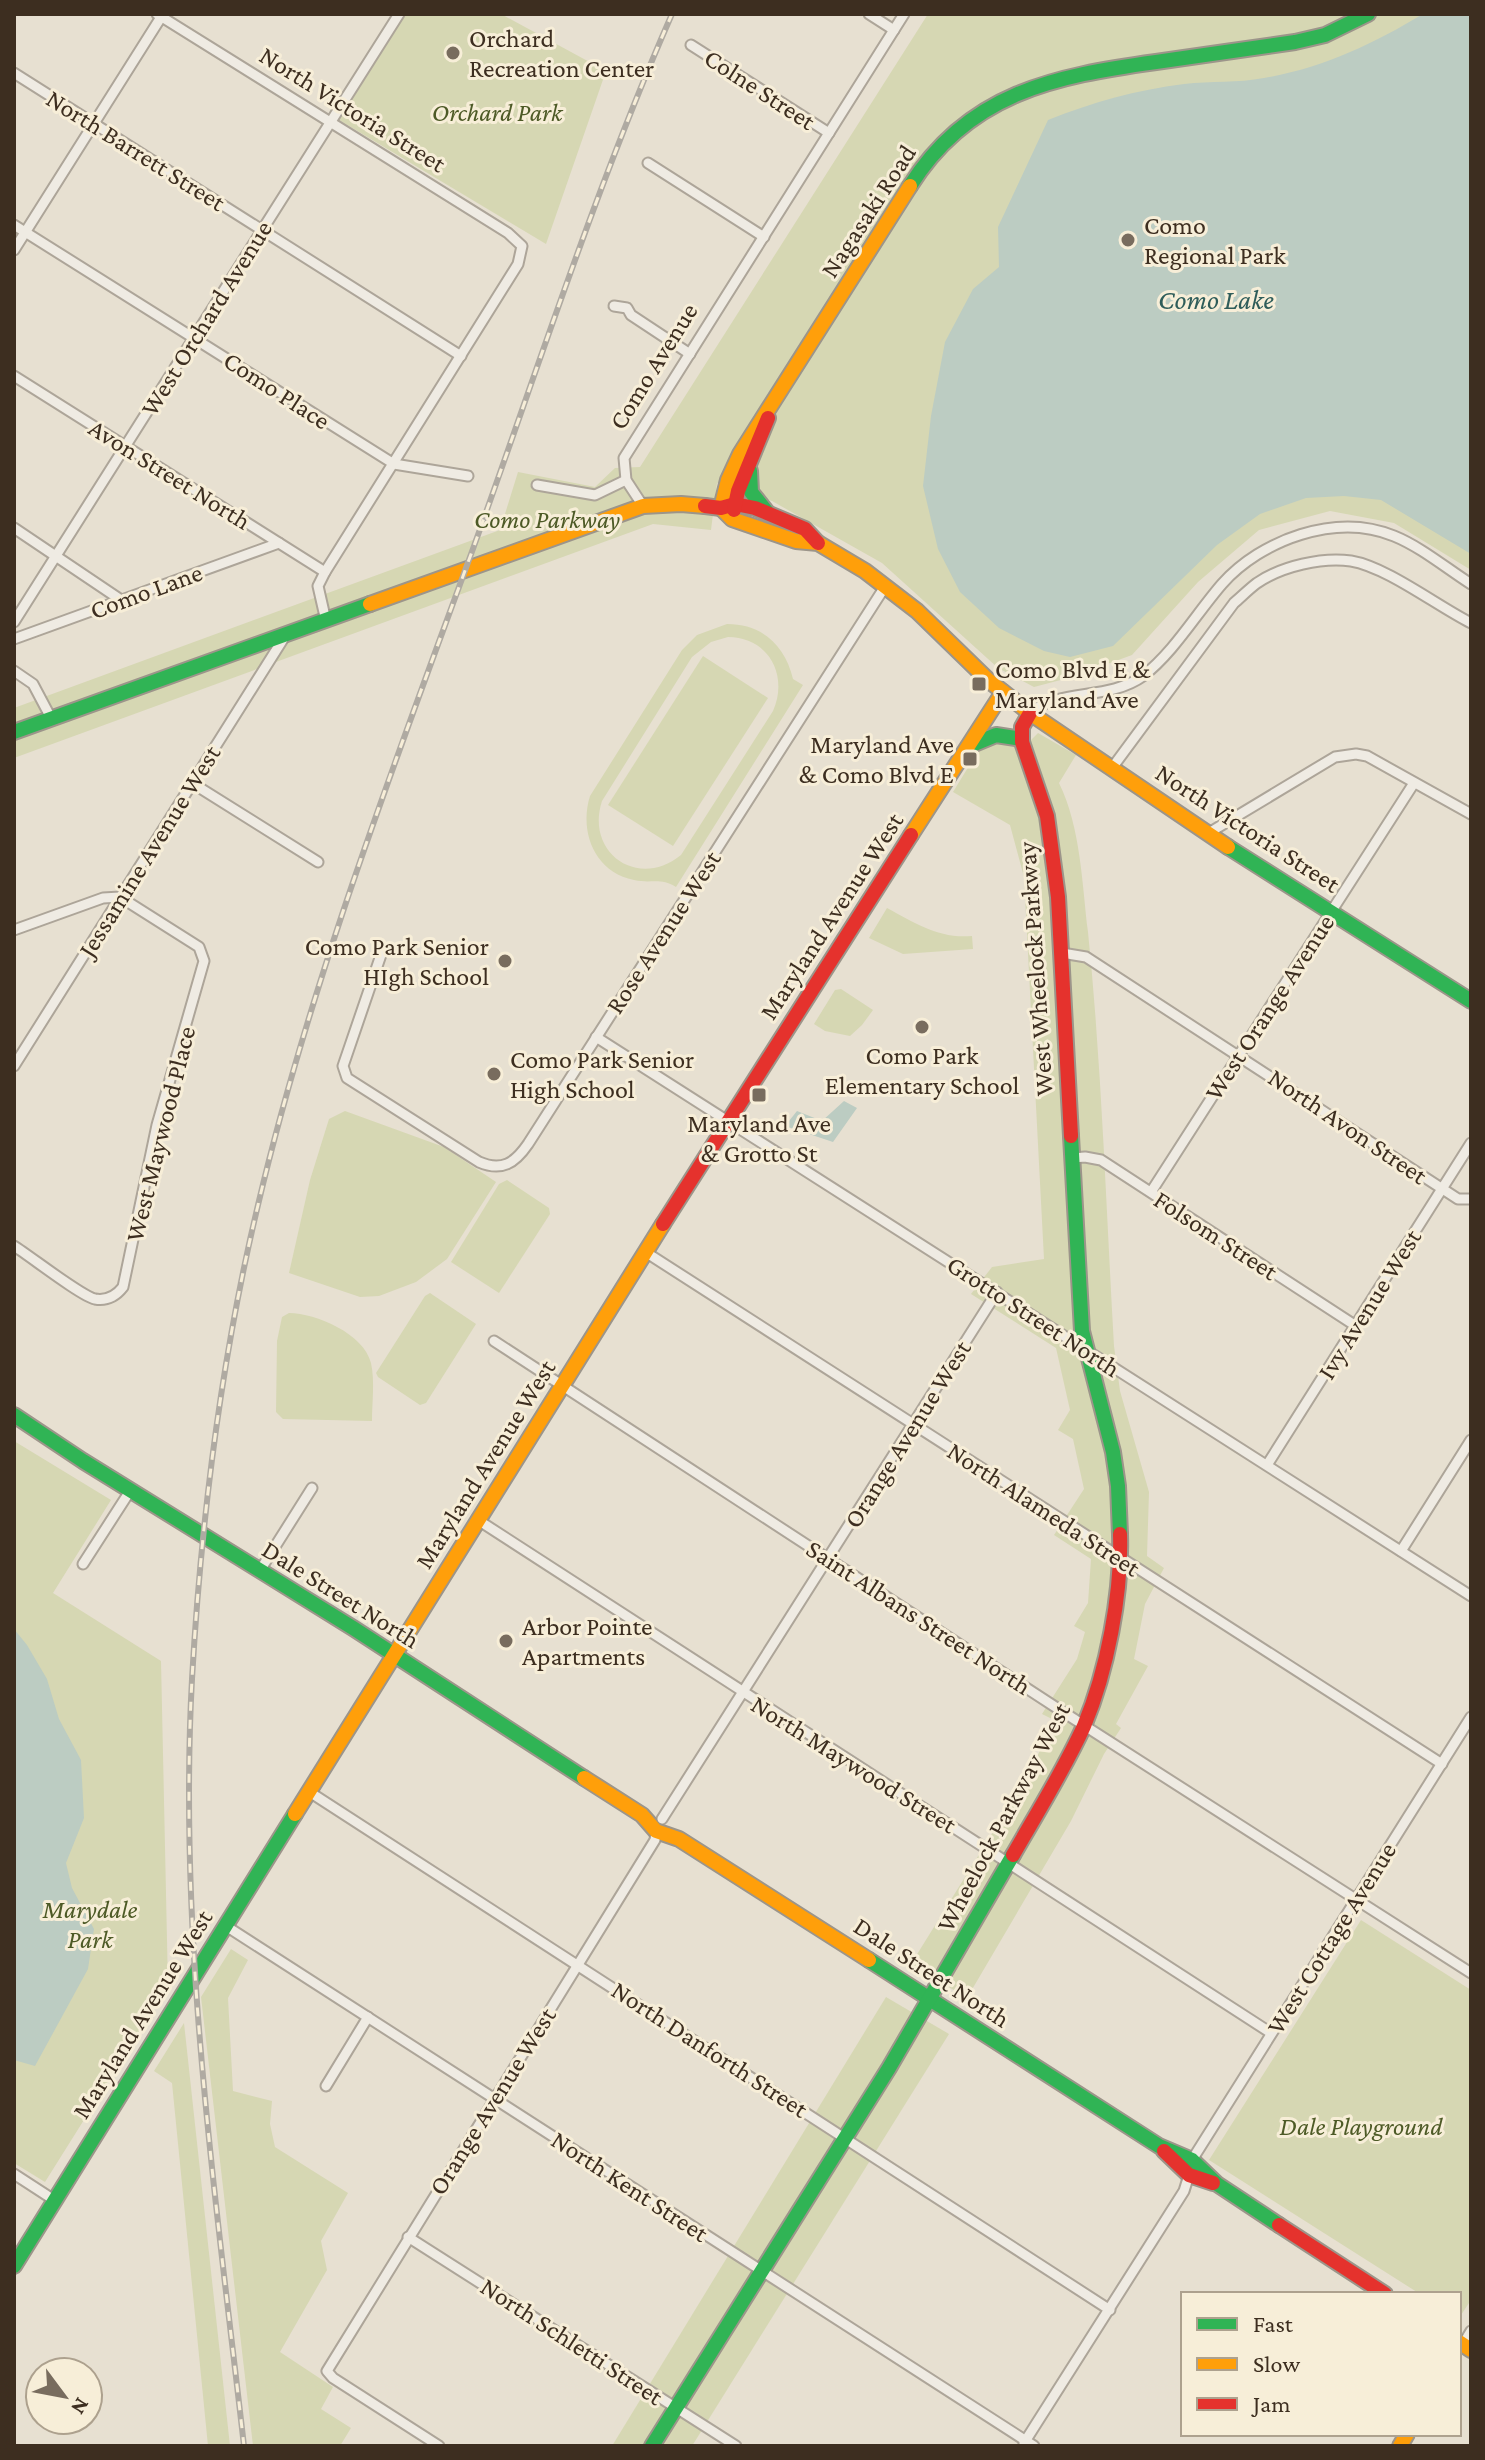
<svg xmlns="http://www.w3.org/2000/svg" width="1485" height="2460" viewBox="0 0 1485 2460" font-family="'Crimson Pro',serif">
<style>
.green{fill:#d6d7b3;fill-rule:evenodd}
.water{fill:#bcccc2}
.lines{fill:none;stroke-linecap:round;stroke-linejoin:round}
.street-casing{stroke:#ada599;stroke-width:13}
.fast-casing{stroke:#9c958a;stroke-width:18}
.slow-casing{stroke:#9c958a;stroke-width:18}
.jam-casing{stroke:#9c958a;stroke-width:18}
.street{stroke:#efebe3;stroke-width:9}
.fast{stroke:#30b455;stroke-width:14}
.slow{stroke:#ff9f0a;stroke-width:14}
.jam{stroke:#e5322d;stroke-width:14}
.rail-casing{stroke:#afaaa2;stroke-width:6}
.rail{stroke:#f7eed8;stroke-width:3;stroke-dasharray:9;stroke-linecap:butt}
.poi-dot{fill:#786c5e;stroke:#f7eed8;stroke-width:3}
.labels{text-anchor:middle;stroke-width:6;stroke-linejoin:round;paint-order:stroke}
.poi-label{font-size:26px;fill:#3d2e20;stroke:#f7eed8;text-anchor:start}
.street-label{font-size:26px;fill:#3d2e20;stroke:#f7eed8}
.park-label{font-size:26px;font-style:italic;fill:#4d5a26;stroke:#f7eed8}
.water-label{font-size:28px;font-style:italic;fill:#2f5d5a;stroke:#f7eed8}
</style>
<rect width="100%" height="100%" fill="#e7e0d1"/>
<g class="green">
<path d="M406,14H501L606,71L546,244L339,120Z"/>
<path d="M928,14H1471V570L1394,523L1330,511L1259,530L1198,582L1132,655L1072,677L1034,687L998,668L882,563L772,501L717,483L711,530L653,524L14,758V708L500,530L518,472L595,487L615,468L640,467Z"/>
<path d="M727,624C762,624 785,645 793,679L803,685L676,887C660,877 652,884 634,880C594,872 579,831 590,796L682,650L697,635ZM728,637C768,637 789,675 773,711L681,855C638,890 585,853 602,801L692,657L711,642Z"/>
<path d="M703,656L768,698L673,846L608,805Z"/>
<path d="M1038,733L1076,755L1059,783C1081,828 1082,884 1088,932C1102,1070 1106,1208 1114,1346L1120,1391L1149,1492L1147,1556L1164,1568L1145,1604L1134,1659L1148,1666L1116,1724L1121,1728L1104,1754L1071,1821L967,1998L911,1964L1029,1774L1054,1720L1042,1714L1077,1659L1085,1632L1074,1626L1088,1603L1091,1559L1054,1535L1084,1489L1073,1439L1058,1430L1070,1410L1056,1348L971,1294L992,1267L1044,1259L1024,877L1010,825L953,792L983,743L1004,740L1012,744L1031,740Z"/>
<path d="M887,908C915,923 939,939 972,936L973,949L903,954L869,938Z"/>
<path d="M841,989L873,1010L862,1025L850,1036L825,1031L814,1024L835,990Z"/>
<path d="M345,1111L444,1147L496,1182L447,1259L416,1282L379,1296L360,1297L289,1273L310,1180L329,1119Z"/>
<path d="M507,1180L549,1208L550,1214L499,1293L451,1262L499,1184Z"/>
<path d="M430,1293L476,1324L426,1403L420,1405L378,1377L376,1373L425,1296Z"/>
<path d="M289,1313C316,1313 364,1334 371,1363C375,1381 372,1403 372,1421L283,1419L276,1412L277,1341L282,1317Z"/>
<path d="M14,1441L111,1500L53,1593L161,1661L168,1986L45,2182L14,2163Z"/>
<path d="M1361,1920L1471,1990V2300L1459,2318V2294H1420L1209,2160Z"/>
<path d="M231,1949L248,1960L228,1998L233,2091L272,2101L270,2124L275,2147L348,2193L321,2241L327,2270L280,2352L333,2387L321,2409L351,2428L340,2446H253L201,1997Z"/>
<path d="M886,1997L949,2034L692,2446H612Z"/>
<path d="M184,2023L230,2446H208L172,2083L154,2071Z"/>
</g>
<g class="water">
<path d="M1423,14H1471V554L1381,500L1344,496L1306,498L1260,514L1217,545L1113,646L1070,657L1044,651L999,628L960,592L938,549L923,486L931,416L945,342L973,289L999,267L998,227L1048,120C1093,102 1136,90 1184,84C1211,81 1238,83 1264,78C1323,68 1373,44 1423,14Z"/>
<path d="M844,1101L857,1108L833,1142L785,1126L797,1111L822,1121Z"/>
<path d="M14,1629L27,1645L47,1679L59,1719L81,1760L84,1818L66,1863L72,1888L94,1929L88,1969L35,2066L14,2060Z"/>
</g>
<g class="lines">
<defs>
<g id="street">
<path d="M157,14L508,233L522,246L518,264L325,572L318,586L326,621"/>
<path d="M869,14L894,30"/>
<path d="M691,45L829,133"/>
<path d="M14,73L461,356"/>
<path d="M648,163L764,237"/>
<path d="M14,225L394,464L468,476"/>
<path d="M14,250L163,14"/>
<path d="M614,306L627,308L631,315L690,354"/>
<path d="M14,376L325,572"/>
<path d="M537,485L595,495L626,480"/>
<path d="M643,506L626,480L624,458L904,14"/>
<path d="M14,528L121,600"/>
<path d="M14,622L399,14"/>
<path d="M14,639L279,543"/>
<path d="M14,671L33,684L51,718"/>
<path d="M1030,713C1060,688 1108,701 1143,676C1174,652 1196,614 1222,584C1261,540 1336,512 1394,536C1421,547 1446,568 1471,584"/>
<path d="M1112,768L1234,603C1241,597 1249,589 1257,583C1282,566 1322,557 1351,561C1387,567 1437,606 1471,623"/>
<path d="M192,783L318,862"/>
<path d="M1207,834L1335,757L1356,754L1367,756L1471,814"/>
<path d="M14,930L103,898L120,897L199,947L204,961L157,1125L123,1287C116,1296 107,1301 95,1299C81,1296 30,1256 14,1246"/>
<path d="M383,949L343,1066L347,1078L479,1162C502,1172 515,1163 528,1144L886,585"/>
<path d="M1062,953L1086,957L1458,1199H1471"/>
<path d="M596,1037L1471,1596"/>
<path d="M14,1066L285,636"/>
<path d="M1073,1158L1085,1157L1101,1160L1356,1326"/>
<path d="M1151,1192L1414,783"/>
<path d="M647,1253L1442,1764"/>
<path d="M494,1341L1060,1710L1471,1973"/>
<path d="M1267,1465L1471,1143"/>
<path d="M478,1520L1271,2033"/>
<path d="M1401,1551L1471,1440"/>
<path d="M83,1564L130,1491"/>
<path d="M259,1572L312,1488"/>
<path d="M308,1791L1110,2310"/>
<path d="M662,1819L997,1292"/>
<path d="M226,1926L1034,2446"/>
<path d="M326,2086L368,2017"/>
<path d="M1192,2160L1471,1717"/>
<path d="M14,2174L54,2200"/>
<path d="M408,2237L736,2446"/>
<path d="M1463,2344L1471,2331"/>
<path d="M1024,2443L1184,2191L1189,2175"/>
<path d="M439,2446L333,2378L327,2371L655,1840L656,1831"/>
</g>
<g id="fast">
<path d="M910,186C968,93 1055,76 1156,62C1202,55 1249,49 1295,42L1325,35L1368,14"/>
<path d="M750,471L751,492L767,512"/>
<path d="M14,732L370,604"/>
<path d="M972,745L996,735L1022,739"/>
<path d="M1228,847L1471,1001"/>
<path d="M1071,1136L1082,1331L1113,1452L1118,1486L1120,1534"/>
<path d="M14,1415L83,1461L353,1628L584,1778"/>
<path d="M869,1960L1159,2146L1192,2160L1217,2184L1279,2225"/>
<path d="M14,2266L295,1814"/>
<path d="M652,2446L889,2068L1013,1855"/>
</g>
<g id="slow">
<path d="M721,508L732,519L796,541L818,543L865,571L917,611L988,680L1030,713L1228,847"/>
<path d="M721,508L728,480L740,454L910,186"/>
<path d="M370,604L643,506L681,504L705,506"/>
<path d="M911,835L1003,692"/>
<path d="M584,1778L642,1815L656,1831L679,1839L869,1960"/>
<path d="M295,1814L663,1224"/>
<path d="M1459,2342L1471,2350"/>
<path d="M1400,2446L1407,2434"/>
</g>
<g id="jam">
<path d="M705,506L721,508L735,504L755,508L805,529L818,543"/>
<path d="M734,510L738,491L768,418"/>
<path d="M1030,713L1022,727V742L1047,816L1058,897L1071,1136"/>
<path d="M663,1224L911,835"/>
<path d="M1013,1855C1037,1813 1064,1770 1084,1726C1107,1671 1122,1594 1120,1534"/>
<path d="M1164,2151L1189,2175L1213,2183"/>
<path d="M1279,2225L1385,2294"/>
</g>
</defs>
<use href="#street" class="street-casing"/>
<use href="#fast" class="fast-casing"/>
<use href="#slow" class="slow-casing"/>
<use href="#jam" class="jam-casing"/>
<use href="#street" class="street"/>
<use href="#fast" class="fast"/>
<use href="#slow" class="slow"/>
<use href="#jam" class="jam"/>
<defs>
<path id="rail" d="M244,2446C215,2192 178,1936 192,1679C201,1520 221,1360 258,1205C311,980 395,763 474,546C538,368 596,187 672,14"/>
</defs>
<use href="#rail" class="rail-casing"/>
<use href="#rail" class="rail"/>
</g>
<g class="poi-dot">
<circle cx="453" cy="53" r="8"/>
<circle cx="1128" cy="240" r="8"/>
<rect x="971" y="676" width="16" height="16" rx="4"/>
<rect x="962" y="751" width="16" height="16" rx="4"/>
<circle cx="505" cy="961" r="8"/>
<circle cx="922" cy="1027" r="8"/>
<circle cx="494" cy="1074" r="8"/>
<rect x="751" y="1087" width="16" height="16" rx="4"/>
<circle cx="506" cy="1641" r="8"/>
</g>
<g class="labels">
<g class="poi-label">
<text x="469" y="47">Orchard<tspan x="469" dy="30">Recreation Center</tspan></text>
<text x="1144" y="234">Como<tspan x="1144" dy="30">Regional Park</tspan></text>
<text x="995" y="678">Como Blvd E &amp;<tspan x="995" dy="30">Maryland Ave</tspan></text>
<text x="954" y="753" text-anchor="end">Maryland Ave<tspan x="954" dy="30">&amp; Como Blvd E</tspan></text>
<text x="489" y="955" text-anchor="end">Como Park Senior<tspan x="489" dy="30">HIgh School</tspan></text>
<text x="922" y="1064" text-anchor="middle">Como Park<tspan x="922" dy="30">Elementary School</tspan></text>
<text x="510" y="1068">Como Park Senior<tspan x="510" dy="30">High School</tspan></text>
<text x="759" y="1132" text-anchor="middle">Maryland Ave<tspan x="759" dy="30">&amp; Grotto St</tspan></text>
<text x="522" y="1635">Arbor Pointe<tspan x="522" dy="30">Apartments</tspan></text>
</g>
<g class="street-label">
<text transform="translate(760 89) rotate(33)" y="9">Colne Street</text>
<text transform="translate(353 109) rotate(32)" y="9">North Victoria Street</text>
<text transform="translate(136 150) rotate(32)" y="9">North Barrett Street</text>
<text transform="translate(868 211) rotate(-57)" y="9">Nagasaki Road</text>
<text transform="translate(206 318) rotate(-58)" y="9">West Orchard Avenue</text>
<text transform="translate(653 366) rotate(-58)" y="9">Como Avenue</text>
<text transform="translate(277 390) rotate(33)" y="9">Como Place</text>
<text transform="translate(170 474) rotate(32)" y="9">Avon Street North</text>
<text transform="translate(146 591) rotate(-20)" y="9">Como Lane</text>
<text transform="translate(1248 828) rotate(33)" y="9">North Victoria Street</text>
<text transform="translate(149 851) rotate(-58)" y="9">Jessamine Avenue West</text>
<text transform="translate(831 916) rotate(-57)" y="9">Maryland Avenue West</text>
<text transform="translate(663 932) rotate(-57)" y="9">Rose Avenue West</text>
<text transform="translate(1035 969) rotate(-94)" y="9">West Wheelock Parkway</text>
<text transform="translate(1269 1007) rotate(-57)" y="9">West Orange Avenue</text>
<text transform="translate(1348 1126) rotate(34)" y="9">North Avon Street</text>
<text transform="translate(160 1134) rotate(-76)" y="9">West Maywood Place</text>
<text transform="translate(1216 1235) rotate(33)" y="9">Folsom Street</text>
<text transform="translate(1369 1304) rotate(-58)" y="9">Ivy Avenue West</text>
<text transform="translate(1034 1316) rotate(33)" y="9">Grotto Street North</text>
<text transform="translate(907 1434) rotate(-58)" y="9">Orange Avenue West</text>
<text transform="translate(485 1464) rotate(-58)" y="9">Maryland Avenue West</text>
<text transform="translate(1044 1509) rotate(33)" y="9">North Alameda Street</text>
<text transform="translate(341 1594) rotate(32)" y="9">Dale Street North</text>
<text transform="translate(919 1617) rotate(33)" y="9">Saint Albans Street North</text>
<text transform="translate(854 1764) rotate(32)" y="9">North Maywood Street</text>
<text transform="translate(1003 1817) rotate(-62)" y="9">Wheelock Parkway West</text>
<text transform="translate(1331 1938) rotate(-58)" y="9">West Cottage Avenue</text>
<text transform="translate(932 1972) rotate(33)" y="9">Dale Street North</text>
<text transform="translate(142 2014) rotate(-58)" y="9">Maryland Avenue West</text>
<text transform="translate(710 2049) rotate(33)" y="9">North Danforth Street</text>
<text transform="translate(492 2101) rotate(-58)" y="9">Orange Avenue West</text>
<text transform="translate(630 2186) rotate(33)" y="9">North Kent Street</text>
<text transform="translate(572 2341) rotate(33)" y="9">North Schletti Street</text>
</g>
<g class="park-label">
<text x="497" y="121">Orchard Park</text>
<text x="547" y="528">Como Parkway</text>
<text x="90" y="1918">Marydale<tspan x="90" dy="30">Park</tspan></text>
<text x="1361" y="2135">Dale Playground</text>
</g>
<g class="water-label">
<text x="1216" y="309">Como Lake</text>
</g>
</g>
<rect width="1485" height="2460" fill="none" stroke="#3d2e20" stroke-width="32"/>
<rect x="1181" y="2292" width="280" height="144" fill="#f7eed8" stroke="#ada18e" stroke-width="2"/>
<rect x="1197" y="2318" width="40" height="12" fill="#30b455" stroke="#ada18e" stroke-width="2"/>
<text x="1253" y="2332" font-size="24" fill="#3d2e20">Fast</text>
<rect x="1197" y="2358" width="40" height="12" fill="#ff9f0a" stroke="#ada18e" stroke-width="2"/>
<text x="1253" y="2372" font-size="24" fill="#3d2e20">Slow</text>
<rect x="1197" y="2398" width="40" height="12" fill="#e5322d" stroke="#ada18e" stroke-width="2"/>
<text x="1253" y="2412" font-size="24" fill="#3d2e20">Jam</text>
<g transform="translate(64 2396) rotate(122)"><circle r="38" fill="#f7eed8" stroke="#ada18e" stroke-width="2"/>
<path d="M0-6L14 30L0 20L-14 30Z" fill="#786c5e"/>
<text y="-12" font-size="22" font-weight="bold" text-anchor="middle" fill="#3d2e20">N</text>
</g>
</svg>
